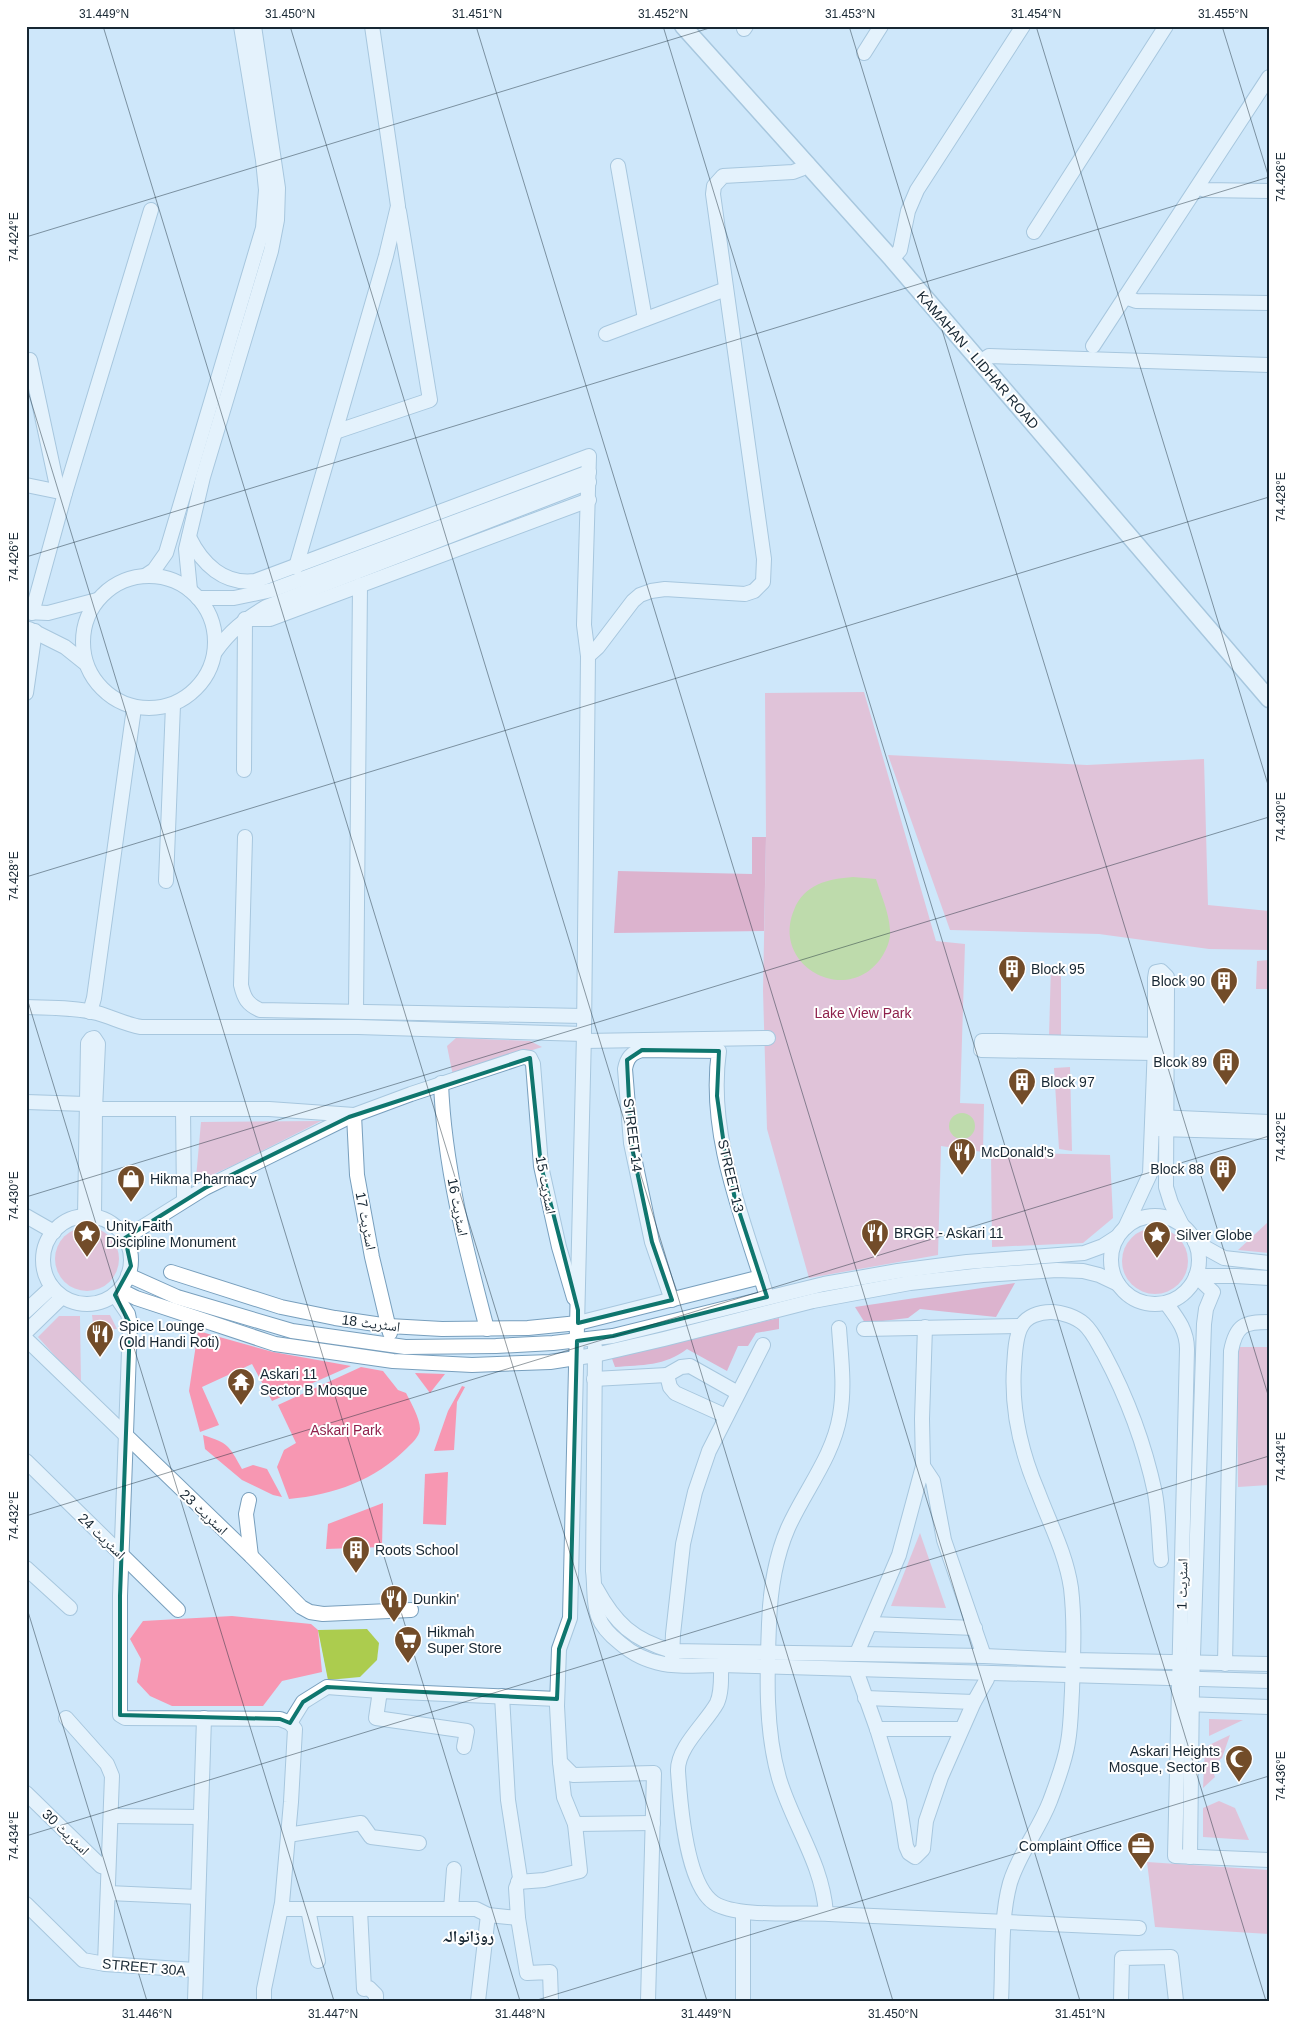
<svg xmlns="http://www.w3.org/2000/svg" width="1295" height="2027" viewBox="0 0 1295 2027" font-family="Arial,'Noto Naskh Arabic',sans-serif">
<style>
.green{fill:#f797b2}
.forest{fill:#ee739a}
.water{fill:#accc4e}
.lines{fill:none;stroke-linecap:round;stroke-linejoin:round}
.minor-casing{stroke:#789fbd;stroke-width:16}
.major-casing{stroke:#789fbd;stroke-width:19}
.minor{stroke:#fff;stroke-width:14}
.major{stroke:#fff;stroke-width:16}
.marked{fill:none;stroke:#0f766e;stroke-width:4;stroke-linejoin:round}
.ticks{fill:none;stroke:#172733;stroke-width:1;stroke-opacity:0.45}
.labels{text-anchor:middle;stroke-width:4;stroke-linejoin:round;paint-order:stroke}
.street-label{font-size:14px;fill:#172733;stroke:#fff}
.poi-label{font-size:14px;fill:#172733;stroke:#fff;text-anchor:start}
.park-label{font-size:14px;fill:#8f214c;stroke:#fff}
.quarter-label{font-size:16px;font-weight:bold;fill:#172733;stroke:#fff}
.neatline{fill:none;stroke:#172733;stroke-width:2}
.ticks-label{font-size:12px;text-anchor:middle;fill:#172733}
</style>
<rect width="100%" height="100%" fill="#cee7fa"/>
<g class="green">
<path d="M864,692L936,941L965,944L960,1103L984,1104L983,1152L941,1146L938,1255L809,1278L767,1129L763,991L766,837L765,693Z"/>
<path d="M888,755L1087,765L1204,759L1208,905L1269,911V950L1209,949L1099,934L950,930Z"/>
<path d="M1269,960V989H1256L1257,961Z"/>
<path d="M1051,965H1061V1037H1049Z"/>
<path d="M456,1038L530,1041L542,1047L453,1076L447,1046Z"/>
<path d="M1070,1067L1072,1151L1059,1149L1054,1068Z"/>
<path d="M321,1121L234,1165L198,1181L196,1178L201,1122Z"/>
<path d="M991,1152L1110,1155L1113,1218L1083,1243L992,1247Z"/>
<path d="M1268,1222L1269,1253L1238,1250Z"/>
<circle cx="87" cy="1259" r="32"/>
<circle cx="1155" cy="1261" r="33"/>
<path d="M92,1315H110L117,1329L94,1331Z"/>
<path d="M59,1316H80L81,1385L38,1337Z"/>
<path d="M198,1331L273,1352L351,1366L272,1401L252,1364L202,1387L219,1425L200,1432L189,1391Z"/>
<path d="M1237,1347H1269V1485L1238,1487Z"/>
<path d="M361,1367L383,1371L398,1390L406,1393C411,1403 420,1418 420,1429C419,1437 412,1443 407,1448C375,1480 334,1495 289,1499L277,1467L284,1450L296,1443L278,1405Z"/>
<path d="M415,1373L445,1374L430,1393Z"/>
<path d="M462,1386L465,1387L457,1402L454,1450L434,1451L448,1411Z"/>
<path d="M203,1435C229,1444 228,1444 242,1469L253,1465L267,1469L282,1497L273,1495L242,1480L205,1449Z"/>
<path d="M448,1472L446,1525L423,1524L425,1474Z"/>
<path d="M383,1503L382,1547L326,1549L328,1524Z"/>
<path d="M920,1533L946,1608L891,1606Z"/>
<path d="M232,1616L311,1624L318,1630L322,1672L282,1681L263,1706H172L150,1696L137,1682L141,1659L130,1639L143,1621Z"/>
<path d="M1209,1719L1243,1720L1209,1736Z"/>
<path d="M1230,1735L1222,1758L1211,1766L1215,1777L1203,1788L1205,1747Z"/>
<path d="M1219,1801L1235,1808L1249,1840L1203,1837V1808Z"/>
<path d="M1147,1862L1269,1870V1934L1155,1927Z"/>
</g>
<g class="forest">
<path d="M752,837H766L764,931L614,933L618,871L752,874Z"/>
<path d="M1015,1283L996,1317L920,1309L908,1318L865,1323L855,1307Z"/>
<path d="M779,1318V1329L756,1333L748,1346H738L727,1371L687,1349C665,1366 642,1365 615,1367L611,1356Z"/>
</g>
<g class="water">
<path d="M853,877L876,879C881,895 889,912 890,930C891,939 887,948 883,955C850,1009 770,967 794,910C804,884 828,879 853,877Z"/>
<circle cx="962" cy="1126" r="13"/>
<path d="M367,1629L379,1643L377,1660L360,1677L328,1680L318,1630Z"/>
</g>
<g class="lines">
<defs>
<g id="minor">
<path d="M744,29L746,26"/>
<path d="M864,53L881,26"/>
<path d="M618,166L645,319"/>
<path d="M1198,187L1205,190L1269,191"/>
<path d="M1034,232L1166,26"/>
<path d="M892,259L900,250L908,211L917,190L1023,26"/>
<path d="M1125,297L1136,301L1269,303"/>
<path d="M606,334L726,289"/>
<path d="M1093,346L1269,77"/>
<path d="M30,360L58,491"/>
<path d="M980,362L989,356L1269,365"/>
<path d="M335,432L430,400L399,211"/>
<path d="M26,485L65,493"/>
<path d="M189,537C202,564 224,585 255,581L589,456L584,625L588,656"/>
<path d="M296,567L386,256L398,206L372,26"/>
<circle cx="149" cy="642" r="66"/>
<path d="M145,576L154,570L166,553L263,228L266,190L263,160L241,26"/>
<path d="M190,590L186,549L203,477L271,251L277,220L278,188L254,26"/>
<path d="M198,598H234L272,590L589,472"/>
<path d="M26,612L48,613L97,600"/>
<path d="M32,613L65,493L151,210"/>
<path d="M29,629L65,647L85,663"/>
<path d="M26,634L35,631L26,693"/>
<path d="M215,652C230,631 244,620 266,607L589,482"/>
<path d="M244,770L245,619H270L589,500"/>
<path d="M245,837L241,985C244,998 247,1004 260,1010L584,1016"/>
<path d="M166,881L173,705"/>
<path d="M26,1007C49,1008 74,1007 97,1013C112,1017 124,1024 141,1027H358L584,1034"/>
<path d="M356,1011L360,585"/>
<path d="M90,1012L94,998L134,708"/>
<path d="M584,1041L768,1038"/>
<path d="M1153,1053L981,1050L982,1041H999L1163,1045"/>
<path d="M441,1083C444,1166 466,1249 487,1329"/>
<path d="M26,1102L86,1104L95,1109H269L354,1115L357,1175L372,1257L390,1333"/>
<path d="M183,1109L184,1200"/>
<path d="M1157,1117L1269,1122"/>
<path d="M1158,1129L1269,1132"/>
<path d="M26,1216L54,1232"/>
<path d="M85,1216L88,1043L91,1039L94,1038L98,1044L95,1109L94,1217"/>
<circle cx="1155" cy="1260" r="44"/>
<circle cx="87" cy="1260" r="44"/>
<path d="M1125,1228L1150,1174L1155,1045V978L1156,972L1161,971L1167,977V984L1166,1187L1171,1203L1182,1225"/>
<path d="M125,1238L205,1188L349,1117L411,1094L523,1057L530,1058L533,1064L541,1166L559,1247L574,1298"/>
<path d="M1195,1242L1224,1258L1269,1263"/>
<path d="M171,1272L281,1307L335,1318L389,1326L442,1329L528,1328L578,1323L761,1277"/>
<path d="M128,1275L177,1297L292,1331L405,1347L496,1346L553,1343L613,1336L824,1284L898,1271L967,1262L1084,1253L1103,1246L1117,1237"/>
<path d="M1196,1276H1236L1269,1278"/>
<path d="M120,1290L136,1298L275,1344L393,1361L472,1365L550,1362L595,1355L664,1339L813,1301L910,1283L983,1275L1057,1270L1083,1271L1099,1275L1118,1284"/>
<path d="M115,1295L128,1314L130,1324L120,1596V1715L125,1718L280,1719L290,1723L295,1729L291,1802L282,1903L264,1989V2001"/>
<path d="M672,1300L652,1242L631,1143L625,1069C627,1058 631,1053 642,1050L719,1051C707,1135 743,1218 767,1297"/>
<path d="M1166,1303C1177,1318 1187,1330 1187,1349L1175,1856L1269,1860"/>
<path d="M26,1311L52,1287"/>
<path d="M864,1329L1021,1326"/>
<path d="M26,1332L62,1297"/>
<path d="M26,1339L251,1556L301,1607L310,1612L323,1614L411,1610"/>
<path d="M595,1347L593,1571C595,1585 593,1603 598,1616C602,1627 611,1636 620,1643C651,1670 682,1666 721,1665L1269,1681"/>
<path d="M594,1379L667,1375"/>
<path d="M726,1416L675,1393L670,1387L667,1375L681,1367L690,1366L738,1393"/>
<path d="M26,1461L178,1610"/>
<path d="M923,1466L933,1481L944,1540L984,1656"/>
<path d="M249,1500L246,1514L251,1556"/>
<path d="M26,1568L70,1608"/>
<path d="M596,1588C615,1623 633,1640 672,1651L984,1656L1074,1660L1269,1664"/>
<path d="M871,1624L975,1628"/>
<path d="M857,1653L899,1555L923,1466L922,1419L925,1327"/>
<path d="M672,1659L673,1634L683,1544L695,1492L709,1451L763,1345"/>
<path d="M1225,1664L1231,1351C1236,1325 1244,1322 1269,1322"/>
<path d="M721,1665C721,1677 722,1692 717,1703C707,1722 677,1747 678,1771C680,1802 686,1884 714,1903C737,1918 800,1912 829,1914C932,1918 1035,1923 1139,1928"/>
<path d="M856,1670L877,1729L899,1801L906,1846L909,1853L915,1857L923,1849L926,1821L941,1777L974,1702L987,1679V1673"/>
<path d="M380,1691L376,1718L467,1731L464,1747"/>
<path d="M865,1698L974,1702"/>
<path d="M1184,1704L1269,1707"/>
<path d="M66,1718L107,1764L112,1776L105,1964"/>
<path d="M290,1723L303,1702L327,1687L380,1691L557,1699"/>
<path d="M877,1729H961"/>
<path d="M560,1762L564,1797L575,1824L653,1823"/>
<path d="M26,1793L101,1866L108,1868"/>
<path d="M111,1816L201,1817"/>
<path d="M288,1835L361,1823L371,1837L419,1843"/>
<path d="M1190,1857L1192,1686L1204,1324L1206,1309L1213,1292L1196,1276"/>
<path d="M518,1882L544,1880L580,1871L575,1824"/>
<path d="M108,1893L198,1897"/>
<path d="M26,1904L83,1960L105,1964L195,1970"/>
<path d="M281,1909H476L488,1915L518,1918L516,1888L520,1878L508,1800L502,1696"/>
<path d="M308,1909L318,1961"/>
<path d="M451,1909L454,1869"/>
<path d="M360,1910L364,1989L369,1988L376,1995V2001"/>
<path d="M826,1913C822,1862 793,1825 779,1778C765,1729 767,1675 769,1624C770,1593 775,1558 788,1528C805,1490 833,1457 840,1415C845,1387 841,1357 839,1328"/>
<path d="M518,1918L527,1973L550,1972L551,2001"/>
<path d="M195,2001L204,1718"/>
<path d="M478,2001L488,1915"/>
<path d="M648,2001L654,1773L573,1775L560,1762L557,1706L559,1649L570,1618L584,1034L588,656L598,647L633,601L640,595L651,591L665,589L745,594L754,591L763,582L764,559L713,194L714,186L723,176L793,172L801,169L808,164"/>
<path d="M743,2001V1912"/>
<path d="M1001,2001C1003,1964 1000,1919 1010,1883C1019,1853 1039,1830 1050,1801C1057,1782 1065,1762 1068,1742C1071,1725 1071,1708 1072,1691C1073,1656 1075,1623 1071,1588C1066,1554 1050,1524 1038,1492C1021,1452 1011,1411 1014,1367C1015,1355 1015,1338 1021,1327C1026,1316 1040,1312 1051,1312C1062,1312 1076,1317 1084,1324C1093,1332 1098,1344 1104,1354C1127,1397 1145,1446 1155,1493C1159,1515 1159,1538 1161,1560"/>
<path d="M1121,2001L1122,1958L1171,1957L1176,2001"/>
</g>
<path id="major" d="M683,26L892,259L1269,699"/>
</defs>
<use href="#minor" class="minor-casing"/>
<use href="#major" class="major-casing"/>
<use href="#minor" class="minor"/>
<use href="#major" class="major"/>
</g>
<path d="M0 0H1295V2027H0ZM642,1050L719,1051L717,1096L725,1152L735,1199L767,1297L613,1336L577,1341L570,1618L559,1649L557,1699L327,1687L303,1702L290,1723L280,1719L120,1715V1596L130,1324L115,1295L131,1266L125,1238L205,1188L349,1117L530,1058L541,1166L578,1310V1323L672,1300L652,1242L631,1143L627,1060Z" fill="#cee7fa" fill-opacity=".55" fill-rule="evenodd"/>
<path class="marked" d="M642,1050L719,1051L717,1096L725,1152L735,1199L767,1297L613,1336L577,1341L570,1618L559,1649L557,1699L327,1687L303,1702L290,1723L280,1719L120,1715V1596L130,1324L115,1295L131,1266L125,1238L205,1188L349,1117L530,1058L541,1166L578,1310V1323L672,1300L652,1242L631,1143L627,1060Z"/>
<path class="ticks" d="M103,26L707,2001M290,26L893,2001M476,26L1080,2001M663,26L1266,2001M849,26L1269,1398M1036,26L1269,788M1222,26L1269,178M26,237L716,26M26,385L520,2001M26,557L1269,177M26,877L1269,497M26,995L334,2001M26,1197L1269,817M26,1516L1269,1136M26,1605L147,2001M26,1836L1269,1456M534,2001L1269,1776"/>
<defs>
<symbol id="building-pin" viewBox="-11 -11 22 30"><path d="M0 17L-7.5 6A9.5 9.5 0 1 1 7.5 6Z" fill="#724c29" stroke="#fff"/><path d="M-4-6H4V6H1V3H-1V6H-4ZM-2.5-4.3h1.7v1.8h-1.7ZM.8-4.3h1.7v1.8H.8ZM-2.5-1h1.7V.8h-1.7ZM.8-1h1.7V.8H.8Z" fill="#fff"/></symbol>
<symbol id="restaurant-pin" viewBox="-11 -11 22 30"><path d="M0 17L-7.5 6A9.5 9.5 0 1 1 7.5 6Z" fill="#724c29" stroke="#fff"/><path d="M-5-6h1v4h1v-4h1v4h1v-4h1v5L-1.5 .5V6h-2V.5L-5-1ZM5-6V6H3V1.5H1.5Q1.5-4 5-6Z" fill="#fff"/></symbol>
<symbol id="shop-pin" viewBox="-11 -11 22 30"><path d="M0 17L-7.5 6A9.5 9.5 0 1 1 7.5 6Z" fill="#724c29" stroke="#fff"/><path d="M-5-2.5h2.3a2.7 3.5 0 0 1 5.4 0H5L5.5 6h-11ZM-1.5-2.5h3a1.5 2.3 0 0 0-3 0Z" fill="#fff"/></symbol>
<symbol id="sight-pin" viewBox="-11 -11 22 30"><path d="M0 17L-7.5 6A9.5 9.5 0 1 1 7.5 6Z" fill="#724c29" stroke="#fff"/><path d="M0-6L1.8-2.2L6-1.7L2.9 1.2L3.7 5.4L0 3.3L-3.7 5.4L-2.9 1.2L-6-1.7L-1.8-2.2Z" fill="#fff"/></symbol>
<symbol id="temple-pin" viewBox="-11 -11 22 30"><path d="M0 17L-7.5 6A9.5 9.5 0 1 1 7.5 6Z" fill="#724c29" stroke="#fff"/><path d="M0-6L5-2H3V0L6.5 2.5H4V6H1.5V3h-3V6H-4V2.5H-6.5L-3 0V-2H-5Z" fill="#fff"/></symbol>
<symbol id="supermarket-pin" viewBox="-11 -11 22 30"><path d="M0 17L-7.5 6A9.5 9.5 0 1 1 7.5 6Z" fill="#724c29" stroke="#fff"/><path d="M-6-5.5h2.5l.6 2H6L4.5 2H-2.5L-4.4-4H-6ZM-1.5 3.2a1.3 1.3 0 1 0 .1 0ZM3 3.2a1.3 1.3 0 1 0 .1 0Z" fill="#fff"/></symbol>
<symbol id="mosque-pin" viewBox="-11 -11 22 30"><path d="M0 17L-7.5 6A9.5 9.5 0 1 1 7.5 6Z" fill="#724c29" stroke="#fff"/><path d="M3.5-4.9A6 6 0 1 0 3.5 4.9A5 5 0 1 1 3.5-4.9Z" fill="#fff"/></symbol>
<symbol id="office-pin" viewBox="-11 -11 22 30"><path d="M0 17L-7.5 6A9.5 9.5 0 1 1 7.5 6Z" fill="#724c29" stroke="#fff"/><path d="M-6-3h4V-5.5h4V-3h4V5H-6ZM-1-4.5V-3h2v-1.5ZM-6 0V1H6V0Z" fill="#fff"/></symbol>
</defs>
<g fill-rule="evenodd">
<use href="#building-pin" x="996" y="953" width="32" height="43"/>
<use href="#building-pin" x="1208" y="965" width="32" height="43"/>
<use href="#building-pin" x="1210" y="1046" width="32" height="43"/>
<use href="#building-pin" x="1006" y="1066" width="32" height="43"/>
<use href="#restaurant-pin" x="946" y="1136" width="32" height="43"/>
<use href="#building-pin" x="1207" y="1153" width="32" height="43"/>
<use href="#shop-pin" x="115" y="1163" width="32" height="43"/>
<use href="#restaurant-pin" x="859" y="1217" width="32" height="43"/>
<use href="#sight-pin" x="71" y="1218" width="32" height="43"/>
<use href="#sight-pin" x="1141" y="1219" width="32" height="43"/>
<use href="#restaurant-pin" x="84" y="1318" width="32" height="43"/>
<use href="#temple-pin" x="225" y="1366" width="32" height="43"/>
<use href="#building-pin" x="340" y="1534" width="32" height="43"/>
<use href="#restaurant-pin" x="378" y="1583" width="32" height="43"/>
<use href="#supermarket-pin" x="392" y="1624" width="32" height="43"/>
<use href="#mosque-pin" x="1223" y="1743" width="32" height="43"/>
<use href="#office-pin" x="1125" y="1830" width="32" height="43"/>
</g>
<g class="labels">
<g class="street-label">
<text transform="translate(978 360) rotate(49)" y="5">KAMAHAN - LIDHAR ROAD</text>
<text transform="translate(633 1135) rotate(83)" y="5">STREET 14</text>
<text transform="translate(731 1176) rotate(77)" y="5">STREET 13</text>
<text transform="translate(546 1185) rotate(79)" y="5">اسٹریٹ 15</text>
<text transform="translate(458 1207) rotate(79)" y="5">اسٹریٹ 16</text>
<text transform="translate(366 1221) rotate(79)" y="5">اسٹریٹ 17</text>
<text transform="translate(371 1323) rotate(7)" y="5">اسٹریٹ 18</text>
<text transform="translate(204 1512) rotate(43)" y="5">اسٹریٹ 23</text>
<text transform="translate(102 1536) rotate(44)" y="5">اسٹریٹ 24</text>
<text transform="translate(1182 1584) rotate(-89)" y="5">اسٹریٹ 1</text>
<text transform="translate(66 1832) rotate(44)" y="5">اسٹریٹ 30</text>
<text transform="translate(144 1967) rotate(5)" y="5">STREET 30A</text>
</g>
<g class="poi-label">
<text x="1031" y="974">Block 95</text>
<text x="1205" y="986" text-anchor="end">Block 90</text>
<text x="1207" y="1067" text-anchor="end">Blcok 89</text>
<text x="1041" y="1087">Block 97</text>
<text x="981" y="1157">McDonald's</text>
<text x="1204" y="1174" text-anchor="end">Block 88</text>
<text x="150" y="1184">Hikma Pharmacy</text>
<text x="106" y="1231">Unity Faith<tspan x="106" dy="16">Discipline Monument</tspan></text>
<text x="894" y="1238">BRGR - Askari 11</text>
<text x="1176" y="1240">Silver Globe</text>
<text x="119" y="1331">Spice Lounge<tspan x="119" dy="16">(Old Handi Roti)</tspan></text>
<text x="260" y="1379">Askari 11<tspan x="260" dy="16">Sector B Mosque</tspan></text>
<text x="375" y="1555">Roots School</text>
<text x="413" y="1604">Dunkin'</text>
<text x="427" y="1637">Hikmah<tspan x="427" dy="16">Super Store</tspan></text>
<text x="1220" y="1756" text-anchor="end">Askari Heights<tspan x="1220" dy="16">Mosque, Sector B</tspan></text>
<text x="1122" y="1851" text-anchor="end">Complaint Office</text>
</g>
<g class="park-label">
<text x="863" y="1018">Lake View Park</text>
<text x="346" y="1435">Askari Park</text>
</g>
<g class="quarter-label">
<text x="468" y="1942">روڑانوالہ</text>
</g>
</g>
<rect width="1295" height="2027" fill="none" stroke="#ffffff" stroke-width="55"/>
<rect x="28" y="28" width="1240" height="1972" class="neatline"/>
<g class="ticks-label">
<text x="104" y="18">31.449°N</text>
<text x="290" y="18">31.450°N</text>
<text x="477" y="18">31.451°N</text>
<text x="663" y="18">31.452°N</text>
<text x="850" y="18">31.453°N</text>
<text x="1036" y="18">31.454°N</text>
<text x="1223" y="18">31.455°N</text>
<text transform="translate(1281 177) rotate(-90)" y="4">74.426°E</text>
<text transform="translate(14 237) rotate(-90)" y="4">74.424°E</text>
<text transform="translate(1281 497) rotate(-90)" y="4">74.428°E</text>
<text transform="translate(14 557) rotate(-90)" y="4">74.426°E</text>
<text transform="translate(1281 817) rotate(-90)" y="4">74.430°E</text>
<text transform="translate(14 876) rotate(-90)" y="4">74.428°E</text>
<text transform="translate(1281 1137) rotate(-90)" y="4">74.432°E</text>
<text transform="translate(14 1196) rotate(-90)" y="4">74.430°E</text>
<text transform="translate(1281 1457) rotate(-90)" y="4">74.434°E</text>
<text transform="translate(14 1516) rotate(-90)" y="4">74.432°E</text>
<text transform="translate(1281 1776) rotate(-90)" y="4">74.436°E</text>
<text transform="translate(14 1836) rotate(-90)" y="4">74.434°E</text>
<text x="147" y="2018">31.446°N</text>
<text x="333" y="2018">31.447°N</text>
<text x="520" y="2018">31.448°N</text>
<text x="706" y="2018">31.449°N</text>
<text x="893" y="2018">31.450°N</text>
<text x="1080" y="2018">31.451°N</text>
</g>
</svg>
